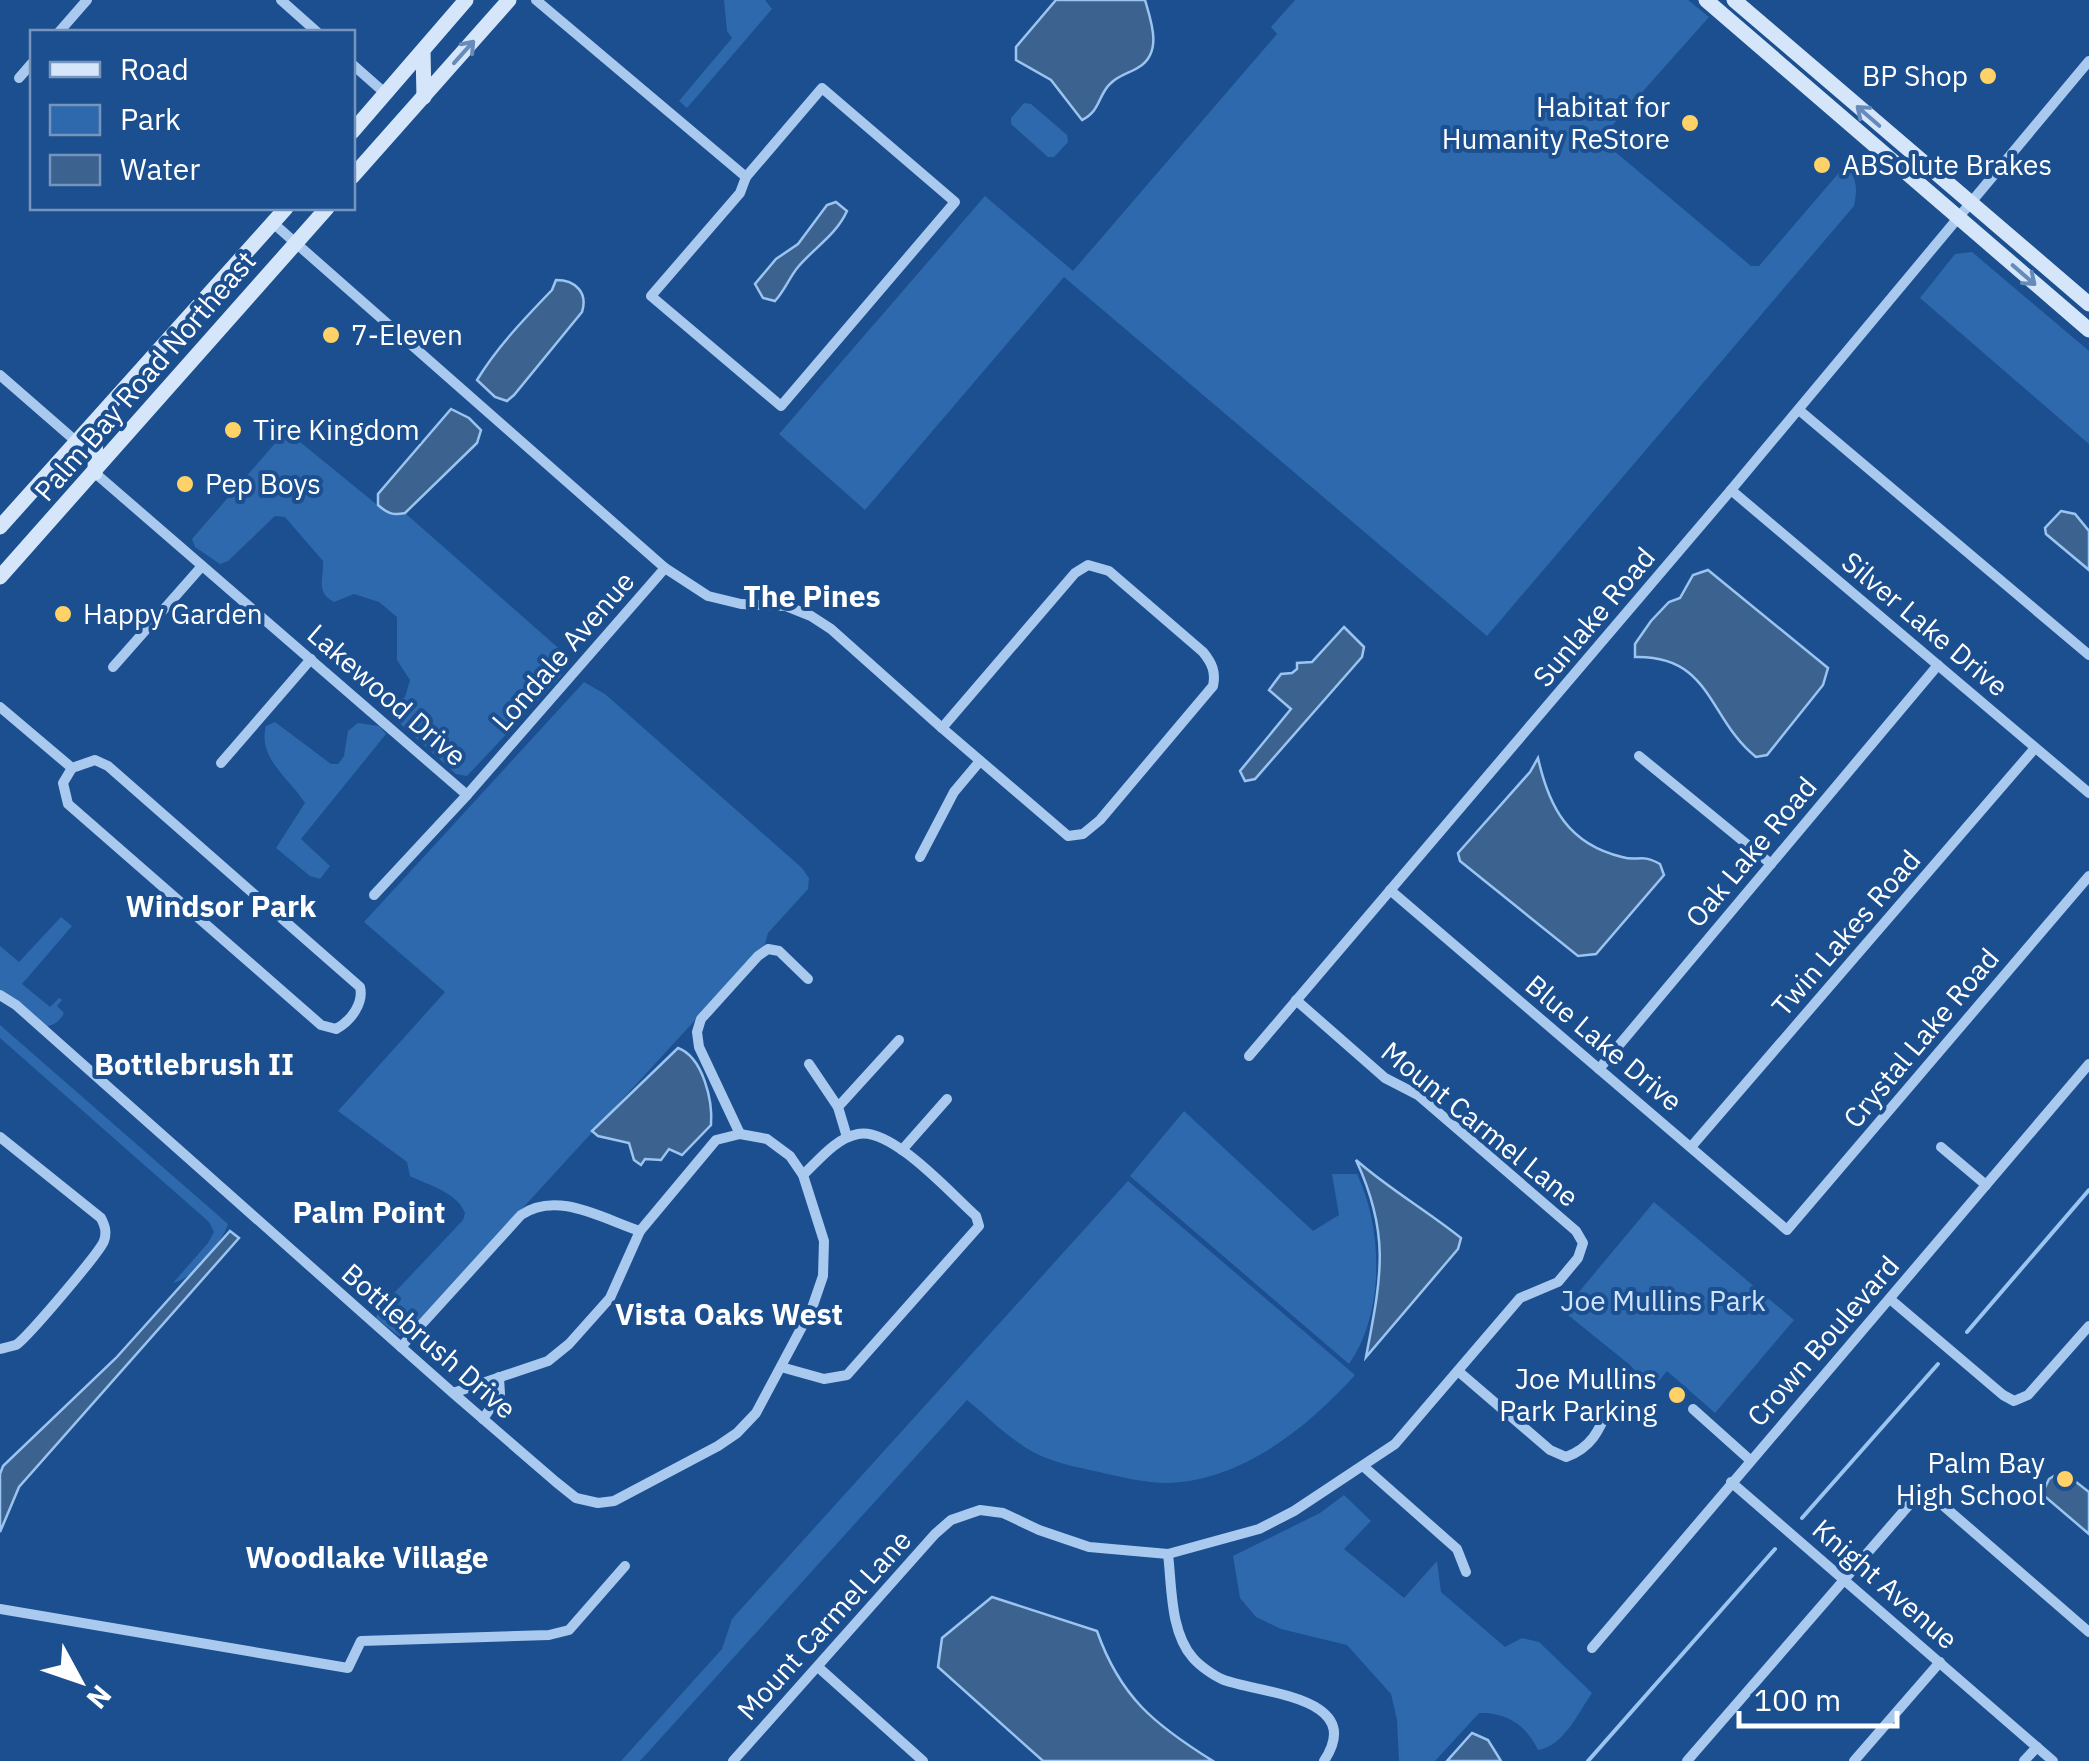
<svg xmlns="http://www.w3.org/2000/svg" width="2089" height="1761" viewBox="0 0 2089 1761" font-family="'IBM Plex Sans',sans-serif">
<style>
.green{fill:#2e69ad}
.water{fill:#3c6290;stroke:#9cc4f0;stroke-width:2.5}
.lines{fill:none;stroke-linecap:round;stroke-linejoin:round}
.stream{stroke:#9cc4f0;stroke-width:4}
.street{stroke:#a9c9ee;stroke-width:10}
.secondary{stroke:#d6e6fa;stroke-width:15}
.oneway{stroke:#668bba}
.poi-dot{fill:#ffd166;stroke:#1b4f8f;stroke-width:4}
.labels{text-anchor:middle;stroke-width:8;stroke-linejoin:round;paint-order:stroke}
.poi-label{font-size:28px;fill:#fff;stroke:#1b4f8f;text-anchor:start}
.street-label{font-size:28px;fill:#fff;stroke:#1b4f8f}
.park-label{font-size:28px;fill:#cfe3fa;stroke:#1b4f8f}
.neighbourhood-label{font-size:30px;font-weight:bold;fill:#fff;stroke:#1b4f8f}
</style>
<rect width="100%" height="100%" fill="#1b4f8f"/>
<g class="green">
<path d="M724,0H765L772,9L687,108L679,101L732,38L727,31Z"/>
<path d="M1295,0H1688L1709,17L1612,126L1605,140L1613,150L1751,266H1759L1843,168H1847C1858,179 1857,191 1854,206L1487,636L1064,277L865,510L779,434L985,196L1073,271L1277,34L1271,27Z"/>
<path d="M1024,103L1031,104L1067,135L1068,142L1054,157H1048L1011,124V118Z"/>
<path d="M1972,252L2089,351V444L1920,298L1955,254Z"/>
<path d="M284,433H289L386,512L395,515L405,513L564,653L569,662L560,677L467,776L456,774L393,717L394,706L405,697L410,680L397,660V617L379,602L354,594L334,602C315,592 324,579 323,561L285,517L275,516L228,561L220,564L195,547L192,539Z"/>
<path d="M584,682L605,694L802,868L809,878L808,889L768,933L765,944L408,1333L399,1336L376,1318L380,1308L463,1220L465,1213C457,1192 428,1185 410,1176L407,1162L338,1111L445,992L364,922Z"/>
<path d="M275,722L331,764H338L344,756L348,731L358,723L379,726L386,734L301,839L330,866L320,879L310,876L276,848L305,803C290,779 257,758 266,726Z"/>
<path d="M61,917L72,926L22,984L50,1007L59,998L62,1000L57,1006L64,1013C59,1022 55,1025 44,1027L0,991V946L19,962Z"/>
<path d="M0,1025L228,1224C222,1243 193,1279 173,1283L208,1243L214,1232L209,1222L0,1038Z"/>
<path d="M1184,1111L1313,1231L1339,1215L1332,1174H1357C1383,1228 1385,1313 1349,1364L1130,1176Z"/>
<path d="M1128,1181L1355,1375C1308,1427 1242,1481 1167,1483C1145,1483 1121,1477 1099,1472C1077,1467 1053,1463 1033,1452C1008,1438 989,1418 967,1400L640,1761H621L722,1649L732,1619Z"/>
<path d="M1654,1202L1794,1320L1715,1413L1667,1371L1652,1389L1630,1365L1563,1311Z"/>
<path d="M1344,1495L1371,1521L1344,1549L1404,1598L1437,1561L1441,1592L1505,1647L1522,1638L1539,1642L1592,1693C1578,1713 1564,1746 1538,1750C1526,1725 1507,1712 1479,1713L1435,1761H1399L1397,1720L1391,1694L1347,1645L1281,1629L1256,1617L1240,1598L1233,1556L1320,1513Z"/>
</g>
<g class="water">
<path d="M1056,0H1145C1151,21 1163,52 1139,67C1130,73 1119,75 1111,83C1098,94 1101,111 1082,120L1051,80L1016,60V47Z"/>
<path d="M836,202L847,211C836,235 815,247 798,267C789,278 785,290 775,301L763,298L755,284L776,259L798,244L827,205Z"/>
<path d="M556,280C576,280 588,293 582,312L514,395L507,401L495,397L477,380C497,347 525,318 552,290Z"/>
<path d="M451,409L469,418L481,430L477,443L405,513C393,516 387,513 378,505V494Z"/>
<path d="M2061,511L2075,514L2089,531V570L2046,534L2045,528Z"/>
<path d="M1708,570L1828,668L1823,685L1767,755L1756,757C1708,719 1712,655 1635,657V644L1651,621L1669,602L1680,598L1693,575Z"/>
<path d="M1344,627L1364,647L1362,657L1255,779L1245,781L1240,771L1291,709L1269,690L1281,674L1292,673L1297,669V663L1312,662Z"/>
<path d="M1538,758C1549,807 1568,844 1622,857C1639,862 1640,853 1660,864L1664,875L1596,954L1578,956L1460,861L1458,853L1530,772Z"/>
<path d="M678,1048C703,1057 713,1101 711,1125L682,1155L669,1149L661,1160L645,1159L641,1165L634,1160L629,1143L598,1136L592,1131Z"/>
<path d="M1356,1160C1389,1189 1426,1210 1461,1238L1458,1249L1366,1357C1381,1278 1391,1235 1356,1160Z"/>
<path d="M230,1231L239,1238L19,1487L0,1532V1474L3,1466L116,1358Z"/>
<path d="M2062,1471L2089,1492V1534L2042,1494L2049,1479Z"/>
<path d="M992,1597L1097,1631C1120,1697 1155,1725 1213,1761H1043L938,1667L942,1638Z"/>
<path d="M1472,1733L1488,1740L1501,1761H1447Z"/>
</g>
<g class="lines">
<g class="stream">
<path d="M1967,1332L2089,1190"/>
<path d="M1802,1518L1938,1364"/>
<path d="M1588,1761L1775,1549"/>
</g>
<g class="street">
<path d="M281,0L317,32"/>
<path d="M536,0L746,177"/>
<path d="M59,32L87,0"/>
<path d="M352,64L386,94"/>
<path d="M19,78L32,63"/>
<path d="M822,88L955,202L781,406L651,296L740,193L746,177Z"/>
<path d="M273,223L665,568L708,596L741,604L786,606L811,616L831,629L942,728"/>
<path d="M0,375L78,443"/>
<path d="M1799,410L2089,655"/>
<path d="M95,473L467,795"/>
<path d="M1731,490L2089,793"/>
<path d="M1088,565L1109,571L1203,652C1212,663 1216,672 1213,686L1100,820L1083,834L1068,836L942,728L1075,573Z"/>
<path d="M113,667L202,566"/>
<path d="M0,707L72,768"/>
<path d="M1639,756L1771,864"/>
<path d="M95,760L108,766L360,987C364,1003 351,1021 336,1029L321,1025L68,804L63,783L72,768Z"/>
<path d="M221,763L311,659"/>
<path d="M920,857L954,792L980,761"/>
<path d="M1390,890L1787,1230L2089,876"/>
<path d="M374,895L467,795L665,568"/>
<path d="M0,995L16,1005L401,1347L453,1393L556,1482L576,1498L598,1503L614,1501L718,1446L737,1433L756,1413L812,1308L823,1276L824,1241L803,1175L790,1156L767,1139L740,1134L716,1140L640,1231L610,1298L569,1344L548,1361L453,1393"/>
<path d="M1249,1056L1731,490L2089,61"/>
<path d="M809,1064L838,1107"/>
<path d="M1599,1069L1938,665"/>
<path d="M740,1134L699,1047L697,1032L701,1019L758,956L768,949L779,951L808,979"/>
<path d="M0,1137L101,1218C105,1226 107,1232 104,1241C100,1252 27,1338 16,1345C15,1345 1,1349 0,1349"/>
<path d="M847,1137L838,1107L899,1040"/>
<path d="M1691,1147L2035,748"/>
<path d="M1941,1147L1986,1185"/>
<path d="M902,1150L947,1099"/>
<path d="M1890,1299L2003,1395L2014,1401L2028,1395L2089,1326"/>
<path d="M401,1347L521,1215C557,1190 603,1219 640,1231"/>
<path d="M781,1367L824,1379L847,1375L979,1226L976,1216C951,1194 892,1127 858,1134C836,1138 819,1160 803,1175"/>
<path d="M1458,1371L1550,1450L1566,1457C1591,1448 1599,1431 1609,1407"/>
<path d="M1693,1409L1750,1460"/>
<path d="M483,1419L500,1394L499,1377"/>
<path d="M1363,1466L1457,1549L1466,1572"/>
<path d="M1731,1482L2053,1761"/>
<path d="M1168,1554C1172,1587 1170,1632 1193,1658C1200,1666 1214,1676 1224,1680C1264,1694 1366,1697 1324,1761"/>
<path d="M0,1609L348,1668L361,1641L549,1635L569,1630L625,1566"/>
<path d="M1592,1648L2089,1064"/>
<path d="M818,1667L923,1761"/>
<path d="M733,1761L935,1534L951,1520L980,1510L1003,1513L1039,1530L1089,1547L1168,1554L1259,1529L1294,1511L1395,1444L1520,1298L1558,1282L1578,1258L1583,1243L1576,1231L1418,1095L1385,1078L1296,1000"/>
<path d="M1687,1761L1909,1505L1923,1497L1939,1502L2089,1632"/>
<path d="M1854,1761L1940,1662"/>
<path d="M2024,1761L2037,1747"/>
</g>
<g class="secondary">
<path d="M1706,0L2089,330"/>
<path d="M1734,0L2089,304"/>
<path d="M423,51L424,97"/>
<path d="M352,132L466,0"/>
<path d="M352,177L509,0"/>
<path d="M95,473L96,423"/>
<path d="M0,527L286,208"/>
<path d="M0,577L327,208"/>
</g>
</g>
<defs><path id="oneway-shaft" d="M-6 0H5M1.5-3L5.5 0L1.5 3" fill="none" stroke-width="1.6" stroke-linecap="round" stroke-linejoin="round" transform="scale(2.5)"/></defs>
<g class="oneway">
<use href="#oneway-shaft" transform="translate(464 52) rotate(-48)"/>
<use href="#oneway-shaft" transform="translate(1868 116) rotate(-139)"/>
<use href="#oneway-shaft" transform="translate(2024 275) rotate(41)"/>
</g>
<g class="poi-dot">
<circle cx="1988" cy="76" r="10"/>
<circle cx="1690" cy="123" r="10"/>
<circle cx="1822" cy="165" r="10"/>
<circle cx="331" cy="335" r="10"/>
<circle cx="233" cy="430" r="10"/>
<circle cx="185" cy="484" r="10"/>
<circle cx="63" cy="614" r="10"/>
<circle cx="1677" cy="1395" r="10"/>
<circle cx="2065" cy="1479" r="10"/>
</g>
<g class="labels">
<g class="poi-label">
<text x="1968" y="86" text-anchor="end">BP Shop</text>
<text x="1670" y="117" text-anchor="end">Habitat for<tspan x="1670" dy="32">Humanity ReStore</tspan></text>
<text x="1842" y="175">ABSolute Brakes</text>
<text x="351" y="345">7-Eleven</text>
<text x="253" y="440">Tire Kingdom</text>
<text x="205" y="494">Pep Boys</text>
<text x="83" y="624">Happy Garden</text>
<text x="1657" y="1389" text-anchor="end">Joe Mullins<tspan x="1657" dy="32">Park Parking</tspan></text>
<text x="2045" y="1473" text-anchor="end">Palm Bay<tspan x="2045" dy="32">High School</tspan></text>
</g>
<g class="street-label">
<text transform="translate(145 376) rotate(-49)" y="10">Palm Bay Road Northeast</text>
<text transform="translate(1594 617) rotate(-50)" y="10">Sunlake Road</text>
<text transform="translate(1925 624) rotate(40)" y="10">Silver Lake Drive</text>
<text transform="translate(563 651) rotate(-49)" y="10">Londale Avenue</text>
<text transform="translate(387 695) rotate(41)" y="10">Lakewood Drive</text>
<text transform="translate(1751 852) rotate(-50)" y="10">Oak Lake Road</text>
<text transform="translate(1846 933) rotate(-49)" y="10">Twin Lakes Road</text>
<text transform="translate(1921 1038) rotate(-50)" y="10">Crystal Lake Road</text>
<text transform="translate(1604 1043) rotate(40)" y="10">Blue Lake Drive</text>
<text transform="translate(1480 1124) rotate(39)" y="10">Mount Carmel Lane</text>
<text transform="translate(429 1341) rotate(41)" y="10">Bottlebrush Drive</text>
<text transform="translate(1823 1341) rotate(-49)" y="10">Crown Boulevard</text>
<text transform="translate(1885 1584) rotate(41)" y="10">Knight Avenue</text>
<text transform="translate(824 1625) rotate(-48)" y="10">Mount Carmel Lane</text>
</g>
<g class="park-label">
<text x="1663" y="1311">Joe Mullins Park</text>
</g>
<g class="neighbourhood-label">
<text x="812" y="607">The Pines</text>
<text x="221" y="917">Windsor Park</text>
<text x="194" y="1075">Bottlebrush II</text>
<text x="369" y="1223">Palm Point</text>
<text x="729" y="1325">Vista Oaks West</text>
<text x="367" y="1568">Woodlake Village</text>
</g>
</g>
<rect x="30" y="30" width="325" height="180" fill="#1b4f8f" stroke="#7695bc" stroke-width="2.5"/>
<rect x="50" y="62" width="50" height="15" fill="#d6e6fa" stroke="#7695bc" stroke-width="2.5"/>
<text x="120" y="80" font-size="30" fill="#ffffff">Road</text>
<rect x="50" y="105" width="50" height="30" fill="#2e69ad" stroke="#7695bc" stroke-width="2.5"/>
<text x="120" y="130" font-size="30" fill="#ffffff">Park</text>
<rect x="50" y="155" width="50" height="30" fill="#3c6290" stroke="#7695bc" stroke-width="2.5"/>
<text x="120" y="180" font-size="30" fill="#ffffff">Water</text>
<g transform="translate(80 1681) rotate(130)" stroke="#1b4f8f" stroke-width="8" paint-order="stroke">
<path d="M0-8L18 38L0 25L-18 38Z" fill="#ffffff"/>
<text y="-15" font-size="28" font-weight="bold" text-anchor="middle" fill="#ffffff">N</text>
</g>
<path d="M1739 1711v15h158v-15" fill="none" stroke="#ffffff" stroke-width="5"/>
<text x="1754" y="1711" font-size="30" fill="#ffffff" stroke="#1b4f8f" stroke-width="8" paint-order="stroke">100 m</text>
</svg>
